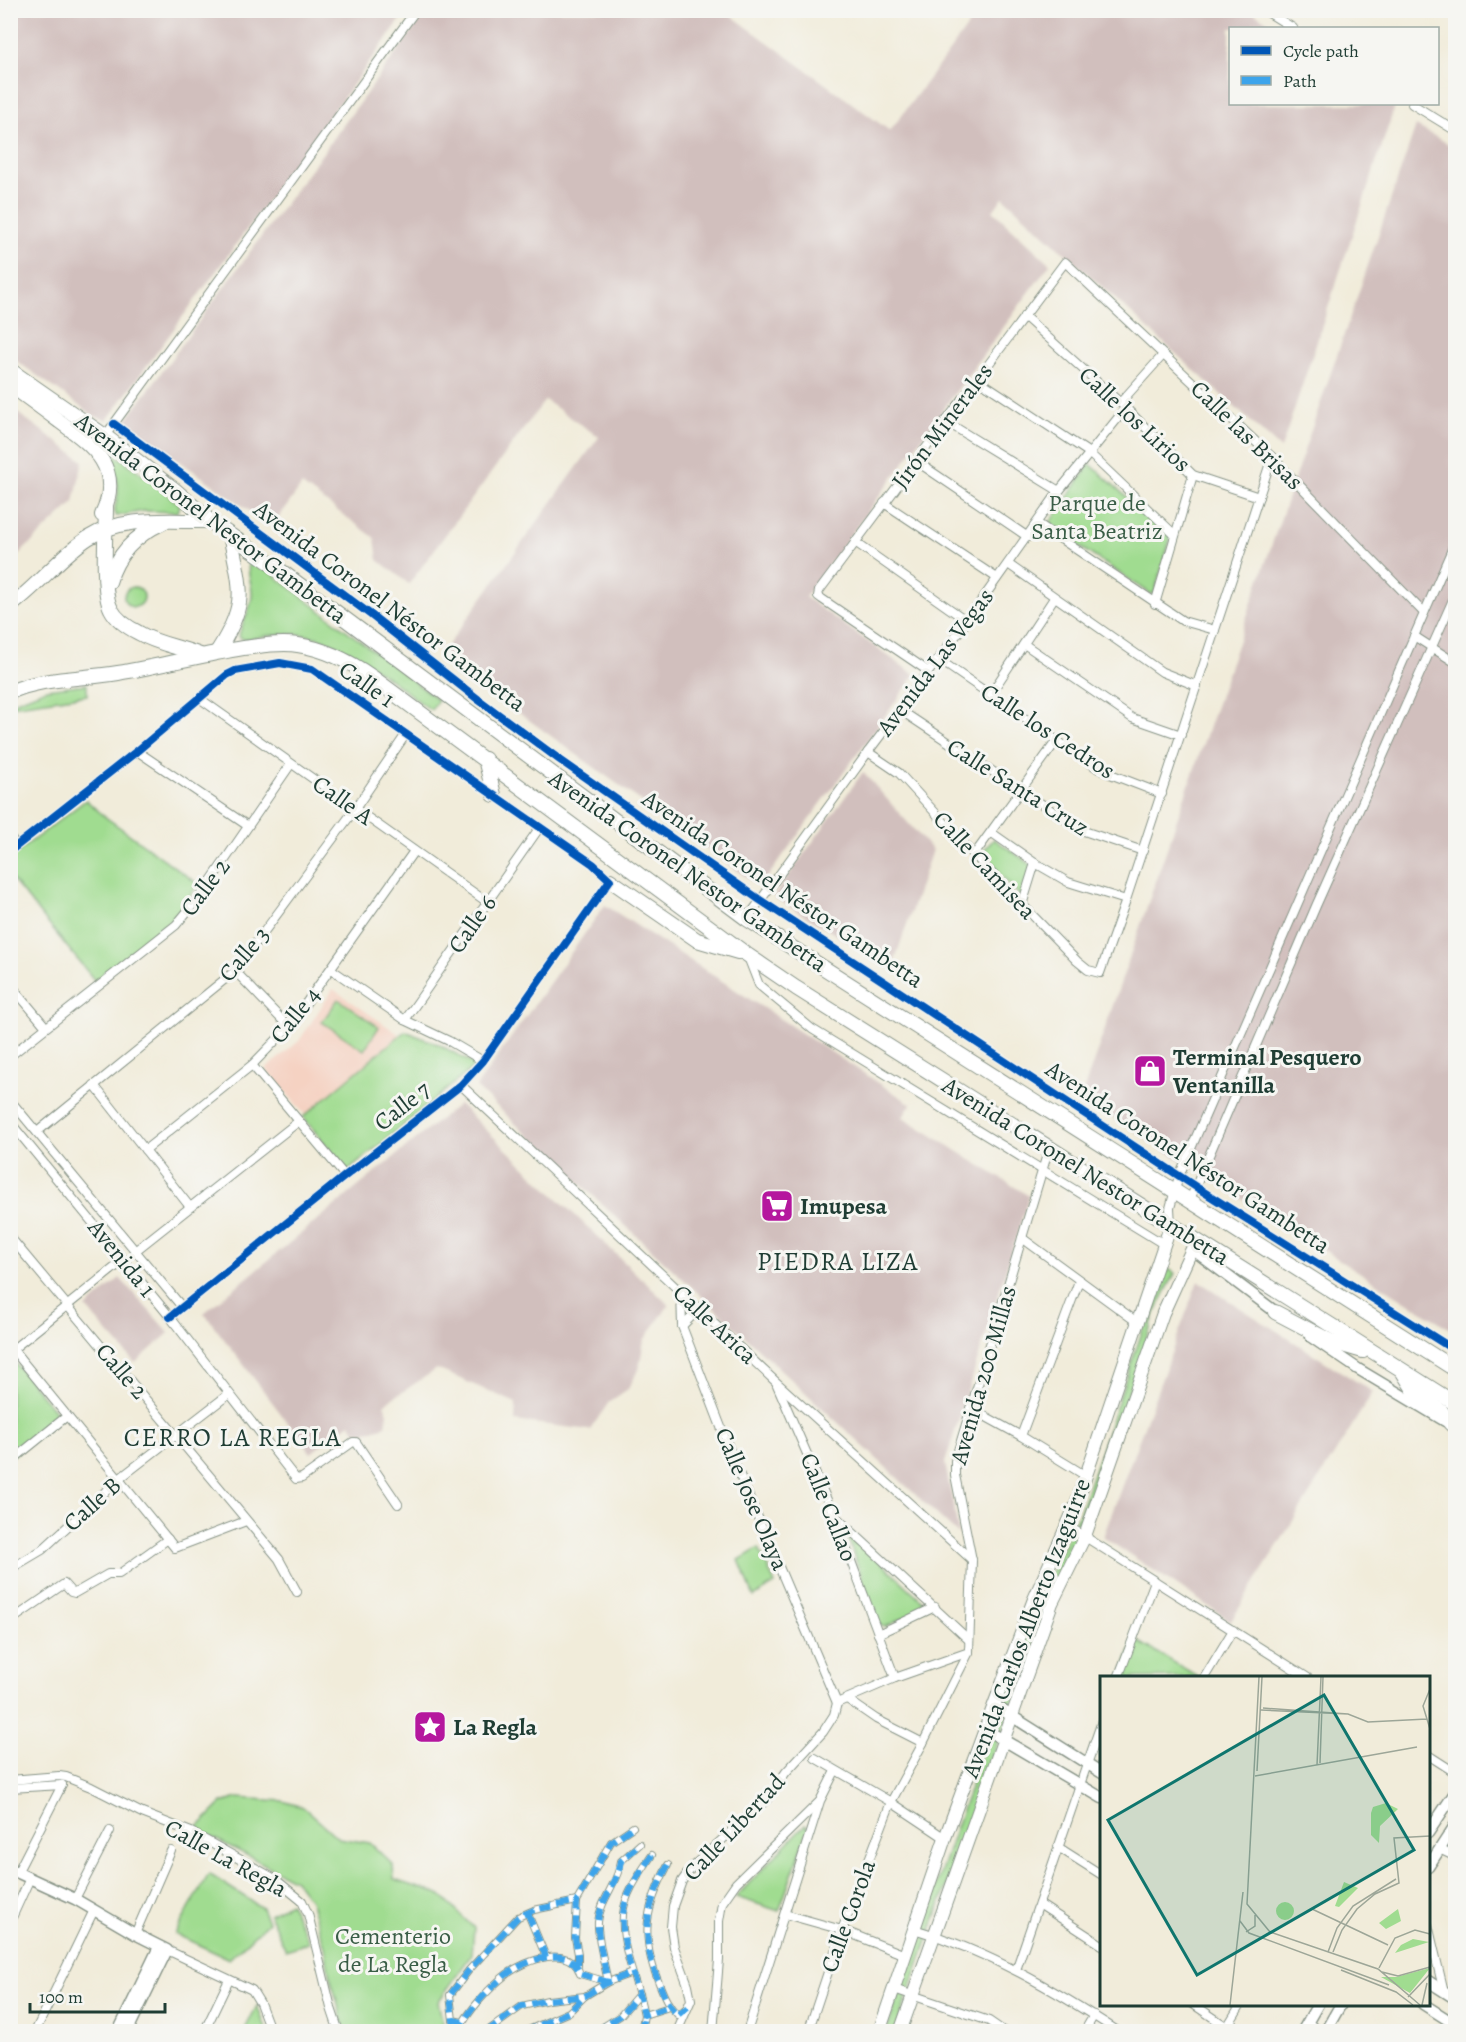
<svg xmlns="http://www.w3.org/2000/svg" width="1466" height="2042" viewBox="0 0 1466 2042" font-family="Alegreya,serif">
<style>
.built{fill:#f5d2c2}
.industrial{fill:#d1bfbd}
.green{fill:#a0dc90;stroke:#608c62;stroke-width:1.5}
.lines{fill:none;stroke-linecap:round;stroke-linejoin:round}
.pedestrian-casing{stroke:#889487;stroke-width:8}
.minor-casing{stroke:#889487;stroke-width:10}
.tertiary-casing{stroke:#889487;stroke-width:13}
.primary-casing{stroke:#889487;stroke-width:14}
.trunk-casing{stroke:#889487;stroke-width:16}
.pedestrian{stroke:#fff;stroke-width:6}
.minor{stroke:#fff;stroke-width:8}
.tertiary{stroke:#fff;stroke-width:10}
.primary{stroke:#fff;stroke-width:12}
.trunk{stroke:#fff;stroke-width:14}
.quiet{stroke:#3da4eb;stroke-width:6;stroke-dasharray:12 6;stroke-linecap:butt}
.cycleway-casing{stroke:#f6f6f2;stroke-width:11}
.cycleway{stroke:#0057b8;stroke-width:8}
.labels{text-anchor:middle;stroke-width:6;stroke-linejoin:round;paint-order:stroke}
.street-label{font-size:24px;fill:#1f3d34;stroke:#f6f6f2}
.park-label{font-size:24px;fill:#395d46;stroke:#f6f6f2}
.poi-label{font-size:24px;font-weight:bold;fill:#1f3d34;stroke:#f6f6f2;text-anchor:start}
.neighbourhood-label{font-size:26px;letter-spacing:1.5px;fill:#1f3d34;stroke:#f6f6f2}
.inset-road{fill:none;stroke:#9da698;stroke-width:1.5}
.view{fill:#0f766e;fill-opacity:0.15;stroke:#0f766e;stroke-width:3}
.inset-edge{fill:none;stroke:#1f3d34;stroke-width:3}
</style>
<rect width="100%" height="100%" fill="#f6f6f2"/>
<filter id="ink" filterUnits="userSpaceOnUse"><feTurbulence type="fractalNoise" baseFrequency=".0167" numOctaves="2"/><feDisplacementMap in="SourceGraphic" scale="12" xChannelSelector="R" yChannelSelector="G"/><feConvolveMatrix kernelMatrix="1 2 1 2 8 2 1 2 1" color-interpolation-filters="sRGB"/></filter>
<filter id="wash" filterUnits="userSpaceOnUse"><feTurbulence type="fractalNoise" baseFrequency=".008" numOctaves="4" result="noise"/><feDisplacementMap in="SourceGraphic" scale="24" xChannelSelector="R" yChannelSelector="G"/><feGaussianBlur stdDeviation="1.35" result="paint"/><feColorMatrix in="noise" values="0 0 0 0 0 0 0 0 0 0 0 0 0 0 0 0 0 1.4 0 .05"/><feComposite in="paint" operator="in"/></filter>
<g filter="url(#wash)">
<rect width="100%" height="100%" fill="#f1ecda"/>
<path class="built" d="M333,989L400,1035L305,1115L266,1069L299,1041Z"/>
<g class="industrial">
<path d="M11,10L407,11L107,420L94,416L11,357Z"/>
<path d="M427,11H725L890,131L979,11H1251L1278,28H1230V104H1391L1395,106L1281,449L1003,197L993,211L1050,264L805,597L915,675L760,887L440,656L599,437L545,400L409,584L378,560L375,538L302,485L276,521L268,524L125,422Z"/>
<path d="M1416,126L1456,148L1455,1332L1081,1098Z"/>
<path d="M11,408L83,461L74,502L11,562Z"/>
<path d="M863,772L932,850L892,968L773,897Z"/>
<path d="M605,905L911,1104L903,1117L1029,1196L945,1463L959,1535L476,1087Z"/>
<path d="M459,1104L669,1305L644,1340L639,1369L628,1389L609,1402L590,1430L515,1421L516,1403L437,1369L384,1404L388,1413L386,1426L358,1434L350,1423L311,1453L204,1313Z"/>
<path d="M120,1278L169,1333L135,1363L86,1308Z"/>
<path d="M1198,1281L1373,1392L1231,1621L1103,1537Z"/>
</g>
<g class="green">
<path d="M96,441L138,471L180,505L178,512L144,511L117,516L115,515C113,507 118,500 118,492C119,471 108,455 96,441Z"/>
<path d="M1090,464L1171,537L1154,594H1151L1048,526Z"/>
<path d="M255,561L438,700L431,710C394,684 350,642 305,635C284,632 265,635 245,640L239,637C240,625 251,611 252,596C253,585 246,573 249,562Z"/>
<circle cx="134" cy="597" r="10"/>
<path d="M87,684V695L11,706V703L46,689Z"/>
<path d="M86,800L104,816L198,884L176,916L95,981L10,877L11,857Z"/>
<path d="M994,839L1033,866L1025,895L1020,896L983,856L982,852Z"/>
<path d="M338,999L379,1027L364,1050L322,1022Z"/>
<path d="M405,1031L440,1045L476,1065L348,1171L303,1117Z"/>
<path d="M1168,1269L1175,1273L1155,1313L1087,1516L1048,1601L895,2031L886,2032L957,1824L1038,1600L1079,1514L1150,1309Z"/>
<path d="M10,1357L60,1417L10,1458Z"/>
<path d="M851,1534L928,1606L885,1627L879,1625L848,1539Z"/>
<path d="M759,1548L775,1584L754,1597L739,1560Z"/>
<path d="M1134,1639L1199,1677L1121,1678Z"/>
<path d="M237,1798L283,1801L303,1807L338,1838L370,1843L393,1865L394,1880L439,1894L474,1928L472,1954L438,2002L445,2031H345L329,1972L325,1947L310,1900L295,1880L196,1829L222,1803Z"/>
<path d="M805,1825L808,1827V1830L779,1911L736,1897Z"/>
<path d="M209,1874L262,1908L268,1922L229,1959L175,1934Z"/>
<path d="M290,1903L309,1942L286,1950L269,1914Z"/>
<path d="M257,2006L267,2031H244Z"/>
</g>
</g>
<g filter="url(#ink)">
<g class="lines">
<defs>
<g id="pedestrian">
<path d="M652,1855C641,1872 625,1893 623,1914C620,1948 638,1982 644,2015L669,2007"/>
<path d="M668,1865C645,1908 640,1937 659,1983C664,1996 668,2006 678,2015L685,2009"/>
<path d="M528,1914L546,1957"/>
<path d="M578,1965V1954L575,1938L577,1901L611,1842L633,1827"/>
<path d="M462,2022L453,2020L450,1995L469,1970L518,1917L534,1910L577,1901"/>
<path d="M458,2032C467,2012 490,1987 507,1974C526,1960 571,1943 580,1974L608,1982L632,1973"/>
<path d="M486,2032L522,2006L548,2000L585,1996L608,1982C605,1966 597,1938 598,1922C600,1900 618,1883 621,1861L640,1844"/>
<path d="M524,2032L569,2012L585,1996"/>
<path d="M595,2032L620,2016L639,1994"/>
<path d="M641,2032L644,2015"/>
</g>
<g id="minor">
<path d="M1264,10L1293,28"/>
<path d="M1412,104L1456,131"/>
<path d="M1024,316L1126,408L1193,475L1259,497"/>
<path d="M977,379L1088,452L1175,535"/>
<path d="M1120,403L1163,355"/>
<path d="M945,421L1059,491"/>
<path d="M114,424L371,615L479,700L560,760L760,900L1196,1187L1456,1351"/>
<path d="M105,436L416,10"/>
<path d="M916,461L1028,537"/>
<path d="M884,503L997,578"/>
<path d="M1037,523L1183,621L1215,630"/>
<path d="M855,542L967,621"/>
<path d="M1008,564L1162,672L1197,686"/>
<path d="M1155,604L1193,475"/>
<path d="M1414,636L1456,663"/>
<path d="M1024,644L1132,718L1181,735"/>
<path d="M938,659L1100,770L1162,794"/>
<path d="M928,671L822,599L818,596L819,591L1065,262L1272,457L1424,613"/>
<path d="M990,695L1054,598"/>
<path d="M199,698L487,902"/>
<path d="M900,710L1081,830L1143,851"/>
<path d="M137,751L248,826"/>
<path d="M868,752L899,773L974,855L1077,961L1088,970L1100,973L1126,900L1272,457"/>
<path d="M992,833L1035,863L1068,882L1126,900"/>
<path d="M10,838L17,846"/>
<path d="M10,851L137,751L227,675L235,671L280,663L312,669L593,864L610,880L483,1061L461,1085L345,1176L170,1317"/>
<path d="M974,855L1057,740"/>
<path d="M1022,905L1035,863"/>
<path d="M747,919L868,752L967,621L1059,491L1126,408"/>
<path d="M748,957L759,985L812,1029L1165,1245"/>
<path d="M331,969L405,1020L449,1041L483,1061"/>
<path d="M235,971L289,1027"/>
<path d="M10,984L46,1027"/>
<path d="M405,1020L540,827"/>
<path d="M10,1056L176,925L201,895L291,764"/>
<path d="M1230,1057L1248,1065"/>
<path d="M252,1065L345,1176"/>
<path d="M94,1085L190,1207"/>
<path d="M461,1085L775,1381L972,1560"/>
<path d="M10,1100L182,1307"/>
<path d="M10,1122L170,1317L296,1479L302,1478L353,1442H356L398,1504"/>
<path d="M37,1132L235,971L355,809L406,734"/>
<path d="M145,1150L252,1065L289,1027L414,851"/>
<path d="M1189,1202L1316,906L1456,593"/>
<path d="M1171,1224L1170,1208L1179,1176L1456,540"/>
<path d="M10,1237L279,1559L297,1592"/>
<path d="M1022,1238L1137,1322"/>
<path d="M135,1251L299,1121"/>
<path d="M681,1291L682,1326L736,1466L837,1703"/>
<path d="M682,1326L693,1315L703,1313"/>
<path d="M10,1346L175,1548L246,1521"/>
<path d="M13,1349L124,1260"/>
<path d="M777,1385L834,1516L895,1678"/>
<path d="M970,1408L1021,1436L1086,1476"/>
<path d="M1021,1436L1079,1281"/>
<path d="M10,1462L67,1416"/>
<path d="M835,1516L969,1640"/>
<path d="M1068,1526L1308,1678"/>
<path d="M10,1569L42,1550L119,1479L229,1394"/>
<path d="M10,1621L64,1584L71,1592L75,1593L108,1574H119L168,1539"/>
<path d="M878,1634L935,1607"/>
<path d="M1118,1678L1155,1581"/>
<path d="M1204,1678L1233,1630"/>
<path d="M847,1699L876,1719L923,1743"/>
<path d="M837,1703L895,1678L969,1652"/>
<path d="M1428,1755L1456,1773"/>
<path d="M815,1758L891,1802L945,1838"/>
<path d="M10,1780L59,1776L66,1777L91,1787L142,1813L191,1832L275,1879L302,1901L308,1914L331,2008L339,2032"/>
<path d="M10,1788L62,1785"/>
<path d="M1058,1847L1102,1875"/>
<path d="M1439,1849L1456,1857"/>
<path d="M17,1873L62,1785"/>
<path d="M75,1899L110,1831"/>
<path d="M1039,1904L1102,1945"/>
<path d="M785,1914L842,1930L905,1955"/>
<path d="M10,1922L30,1878"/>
<path d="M1428,1925L1444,1992"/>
<path d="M914,1929C988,1951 1055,1990 1119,2032"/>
<path d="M135,1934L171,1851"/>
<path d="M167,1950L252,1990L260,2003L271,2032"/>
<path d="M1016,1970L1102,1721"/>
<path d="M894,1989L989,2021L1005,2032"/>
<path d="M1193,2004L1227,2027"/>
<path d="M1307,2023L1323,2032"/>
<path d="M35,2032L94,1910"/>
<path d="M204,2032L229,1980"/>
<path d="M677,2032L691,2000L688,1985L674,1947L671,1927L673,1906L682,1881L692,1867L767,1799L786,1772L823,1732L834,1715L837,1703"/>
<path d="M713,2032L719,1960V1921L722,1903L736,1883L818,1803"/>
<path d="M747,2032L820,1801L835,1771"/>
<path d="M808,2032L842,1930L891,1802L923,1743L969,1652L972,1560L955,1475V1461L1049,1148"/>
<path d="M1084,2032L1094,2015"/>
<path d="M1224,2032L1241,2004"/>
</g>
<g id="tertiary">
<path d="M1192,1249L1281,1316"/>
<path d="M1311,1337L1358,1369L1445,1421"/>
<path d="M994,1705L1102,1773"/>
<path d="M985,1729L1102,1798"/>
<path d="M1428,1833L1456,1791"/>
<path d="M1428,1867L1456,1824"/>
<path d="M10,1869L75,1899L135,1934L167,1950L127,2032"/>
<path d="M1428,1981L1456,1999"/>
<path d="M1423,2004L1456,2025"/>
<path d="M118,2032L159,1947"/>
<path d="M1302,2032L1318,2004"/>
<path d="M1325,2032L1341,2004"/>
</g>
<g id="primary">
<path d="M879,2032L945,1838L994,1705L1034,1599L1076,1505L1171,1224"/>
<path d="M900,2032L1052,1603L1085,1536L1163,1313L1192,1249"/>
</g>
<g id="trunk">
<path d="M10,370L105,436L175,490L210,521L269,562L747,919L1456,1370"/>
<path d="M10,385C27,397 43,409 59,421C93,446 124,468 102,515"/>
<path d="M106,507C106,530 101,591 111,609C116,619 129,628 139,633C157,644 180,647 200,655"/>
<path d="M109,582C117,554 136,535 162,523"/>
<path d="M10,606C38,586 59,557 88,538C124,515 169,522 210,521"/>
<path d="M217,652C249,602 241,590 230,535"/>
<path d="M10,692C43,677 83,679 118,673C160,666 201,655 243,648C261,646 279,642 298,645C326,649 349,661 372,677L746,954L796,988L1456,1404"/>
<path d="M485,759L494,795"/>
<path d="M610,880L697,940L738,952"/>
<path d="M1275,1312L1332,1342L1363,1351"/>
<path d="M1403,1372L1414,1390L1442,1412L1451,1424"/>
</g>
</defs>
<use href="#pedestrian" class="pedestrian-casing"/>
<use href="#minor" class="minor-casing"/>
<use href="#tertiary" class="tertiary-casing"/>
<use href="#primary" class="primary-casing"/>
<use href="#trunk" class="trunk-casing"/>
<use href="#pedestrian" class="pedestrian"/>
<use href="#minor" class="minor"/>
<use href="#tertiary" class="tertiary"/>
<use href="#primary" class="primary"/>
<use href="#trunk" class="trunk"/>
<g class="quiet">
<path d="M652,1855C641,1872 625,1893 623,1914C620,1948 638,1982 644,2015L669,2007"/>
<path d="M668,1865C645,1908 640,1937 659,1983C664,1996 668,2006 678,2015L688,2007"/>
<path d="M528,1914L546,1957"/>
<path d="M578,1965V1954L575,1938L577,1901L611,1842L633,1827"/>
<path d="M462,2022L453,2020L450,1995L469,1970L518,1917L534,1910L577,1901"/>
<path d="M458,2032C467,2012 490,1987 507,1974C526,1960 571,1943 580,1974L608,1982L632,1973"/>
<path d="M486,2032L522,2006L548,2000L585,1996L608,1982C605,1966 597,1938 598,1922C600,1900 618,1883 621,1861L640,1844"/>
<path d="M524,2032L569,2012L585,1996"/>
<path d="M595,2032L620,2016L639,1994"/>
<path d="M641,2032L644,2015"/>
</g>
<defs>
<g id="cycleway">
<path d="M114,424L371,615L479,700L560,760L760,900L1196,1187L1456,1351"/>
<path d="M10,851L137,751L227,675L235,671L280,663L312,669L593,864L610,880L483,1061L461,1085L345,1176L170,1317"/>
</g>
</defs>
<use href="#cycleway" class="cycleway-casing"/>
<use href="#cycleway" class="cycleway"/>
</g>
</g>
<defs>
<symbol id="shop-square" viewBox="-11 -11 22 22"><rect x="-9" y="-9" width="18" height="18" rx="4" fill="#b5179e" stroke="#f6f6f2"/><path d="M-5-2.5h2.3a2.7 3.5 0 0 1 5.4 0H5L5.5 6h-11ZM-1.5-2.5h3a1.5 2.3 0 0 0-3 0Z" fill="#fff"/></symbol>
<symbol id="supermarket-square" viewBox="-11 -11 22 22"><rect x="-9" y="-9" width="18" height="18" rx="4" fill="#b5179e" stroke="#f6f6f2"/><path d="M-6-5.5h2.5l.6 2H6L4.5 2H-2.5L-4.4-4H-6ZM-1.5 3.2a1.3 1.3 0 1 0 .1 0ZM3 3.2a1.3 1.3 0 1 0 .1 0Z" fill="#fff"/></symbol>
<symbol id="sight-square" viewBox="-11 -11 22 22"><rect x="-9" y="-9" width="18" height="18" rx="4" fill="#b5179e" stroke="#f6f6f2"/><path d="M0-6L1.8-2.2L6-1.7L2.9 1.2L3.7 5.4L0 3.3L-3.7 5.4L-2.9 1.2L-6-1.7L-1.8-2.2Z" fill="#fff"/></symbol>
</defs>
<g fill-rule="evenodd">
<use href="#shop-square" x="1131" y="1052" width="38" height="38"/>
<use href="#supermarket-square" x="758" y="1187" width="38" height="38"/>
<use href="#sight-square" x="411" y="1708" width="38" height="38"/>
</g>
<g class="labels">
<g class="street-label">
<text transform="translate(1135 419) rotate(43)" y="8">Calle los Lirios</text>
<text transform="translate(942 426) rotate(-53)" y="8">Jirón Minerales</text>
<text transform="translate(1247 435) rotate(44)" y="8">Calle las Brisas</text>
<text transform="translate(211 518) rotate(37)" y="8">Avenida Coronel Nestor Gambetta</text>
<text transform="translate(390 606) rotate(37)" y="8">Avenida Coronel Néstor Gambetta</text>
<text transform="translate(935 662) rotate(-53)" y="8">Avenida Las Vegas</text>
<text transform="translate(367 684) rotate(35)" y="8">Calle 1</text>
<text transform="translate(1048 731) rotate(33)" y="8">Calle los Cedros</text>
<text transform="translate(1018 787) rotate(32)" y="8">Calle Santa Cruz</text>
<text transform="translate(343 800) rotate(35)" y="8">Calle A</text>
<text transform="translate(985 865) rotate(47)" y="8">Calle Camisea</text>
<text transform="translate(688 871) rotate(35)" y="8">Avenida Coronel Nestor Gambetta</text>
<text transform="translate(205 887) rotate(-53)" y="8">Calle 2</text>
<text transform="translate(783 889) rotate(34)" y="8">Avenida Coronel Néstor Gambetta</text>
<text transform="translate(472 924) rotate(-55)" y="8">Calle 6</text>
<text transform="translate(244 954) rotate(-49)" y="8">Calle 3</text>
<text transform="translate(295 1015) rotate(-51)" y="8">Calle 4</text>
<text transform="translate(402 1106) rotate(-38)" y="8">Calle 7</text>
<text transform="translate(1188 1157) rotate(33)" y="8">Avenida Coronel Néstor Gambetta</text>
<text transform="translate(1086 1171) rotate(32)" y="8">Avenida Coronel Nestor Gambetta</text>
<text transform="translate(122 1258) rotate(51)" y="8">Avenida 1</text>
<text transform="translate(715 1324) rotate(43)" y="8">Calle Arica</text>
<text transform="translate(122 1371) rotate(49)" y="8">Calle 2</text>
<text transform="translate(983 1375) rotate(-74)" y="8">Avenida 200 Millas</text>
<text transform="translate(752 1499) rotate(67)" y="8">Calle Jose Olaya</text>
<text transform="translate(92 1504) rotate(-42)" y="8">Calle B</text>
<text transform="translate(829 1507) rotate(68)" y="8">Calle Callao</text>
<text transform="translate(1026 1628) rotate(-69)" y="8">Avenida Carlos Alberto Izaguirre</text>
<text transform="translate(734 1827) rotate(-47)" y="8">Calle Libertad</text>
<text transform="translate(226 1858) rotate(29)" y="8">Calle La Regla</text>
<text transform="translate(848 1916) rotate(-70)" y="8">Calle Corola</text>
</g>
<g class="park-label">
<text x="1097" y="511">Parque de<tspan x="1097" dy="28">Santa Beatriz</tspan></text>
<text x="393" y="1944">Cementerio<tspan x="393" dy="28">de La Regla</tspan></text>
</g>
<g class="poi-label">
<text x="1173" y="1065">Terminal Pesquero<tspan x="1173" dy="28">Ventanilla</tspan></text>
<text x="800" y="1214">Imupesa</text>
<text x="453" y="1735">La Regla</text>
</g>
<g class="neighbourhood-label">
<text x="838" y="1270">PIEDRA LIZA</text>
<text x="233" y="1446">CERRO LA REGLA</text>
</g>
</g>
<g transform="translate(1100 1676)">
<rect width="330" height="330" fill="#f1ecda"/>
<path d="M286,127L298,133L280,150L279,167L271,159V137L273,131ZM244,206L258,212L239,231L235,230ZM176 235a9 9 0 1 1 18 0a9 9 0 1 1-18 0ZM298,233L301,245L286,253L279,247ZM313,263L329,266L295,277L301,269ZM330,292L310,317L281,301H296Z" fill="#a0dc90"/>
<path class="inset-road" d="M159,1L147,228L170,256L278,293L320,329M330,13L323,30L330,53M163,32L248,38M161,34L248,38L268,46L327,43M220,87L223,1M217,89L221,1M157,95L162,1M155,100L317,71M212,233L288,269M140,245L149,257L289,309M146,256L155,250V239M228,276L237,252L253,230L296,203M233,276L242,254L257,233L275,218L299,207L294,162L330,160M279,292L295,262L315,254L330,258M241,294L296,316L313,329M282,296L298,300L330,291M308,321L330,298M130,329L143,216M322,329L327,307"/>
<path class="view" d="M224,19L314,174L97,299L8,144Z"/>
<rect width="330" height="330" class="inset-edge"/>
</g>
<rect width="1466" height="2042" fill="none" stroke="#f6f6f2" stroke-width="36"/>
<rect x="1229" y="27" width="210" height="78" fill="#f6f6f2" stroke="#a0aca6" stroke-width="1.5"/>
<rect x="1241" y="46" width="30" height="9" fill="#0057b8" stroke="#a0aca6" stroke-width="1.5"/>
<text x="1283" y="57" font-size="18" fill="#1f3d34">Cycle path</text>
<rect x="1241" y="76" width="30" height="9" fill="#3da4eb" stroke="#a0aca6" stroke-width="1.5"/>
<text x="1283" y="87" font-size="18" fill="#1f3d34">Path</text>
<path d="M30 2003v9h135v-9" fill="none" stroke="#1f3d34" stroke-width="3"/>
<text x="39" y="2003" font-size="18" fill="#1f3d34" stroke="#f6f6f2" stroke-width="4.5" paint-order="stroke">100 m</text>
</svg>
